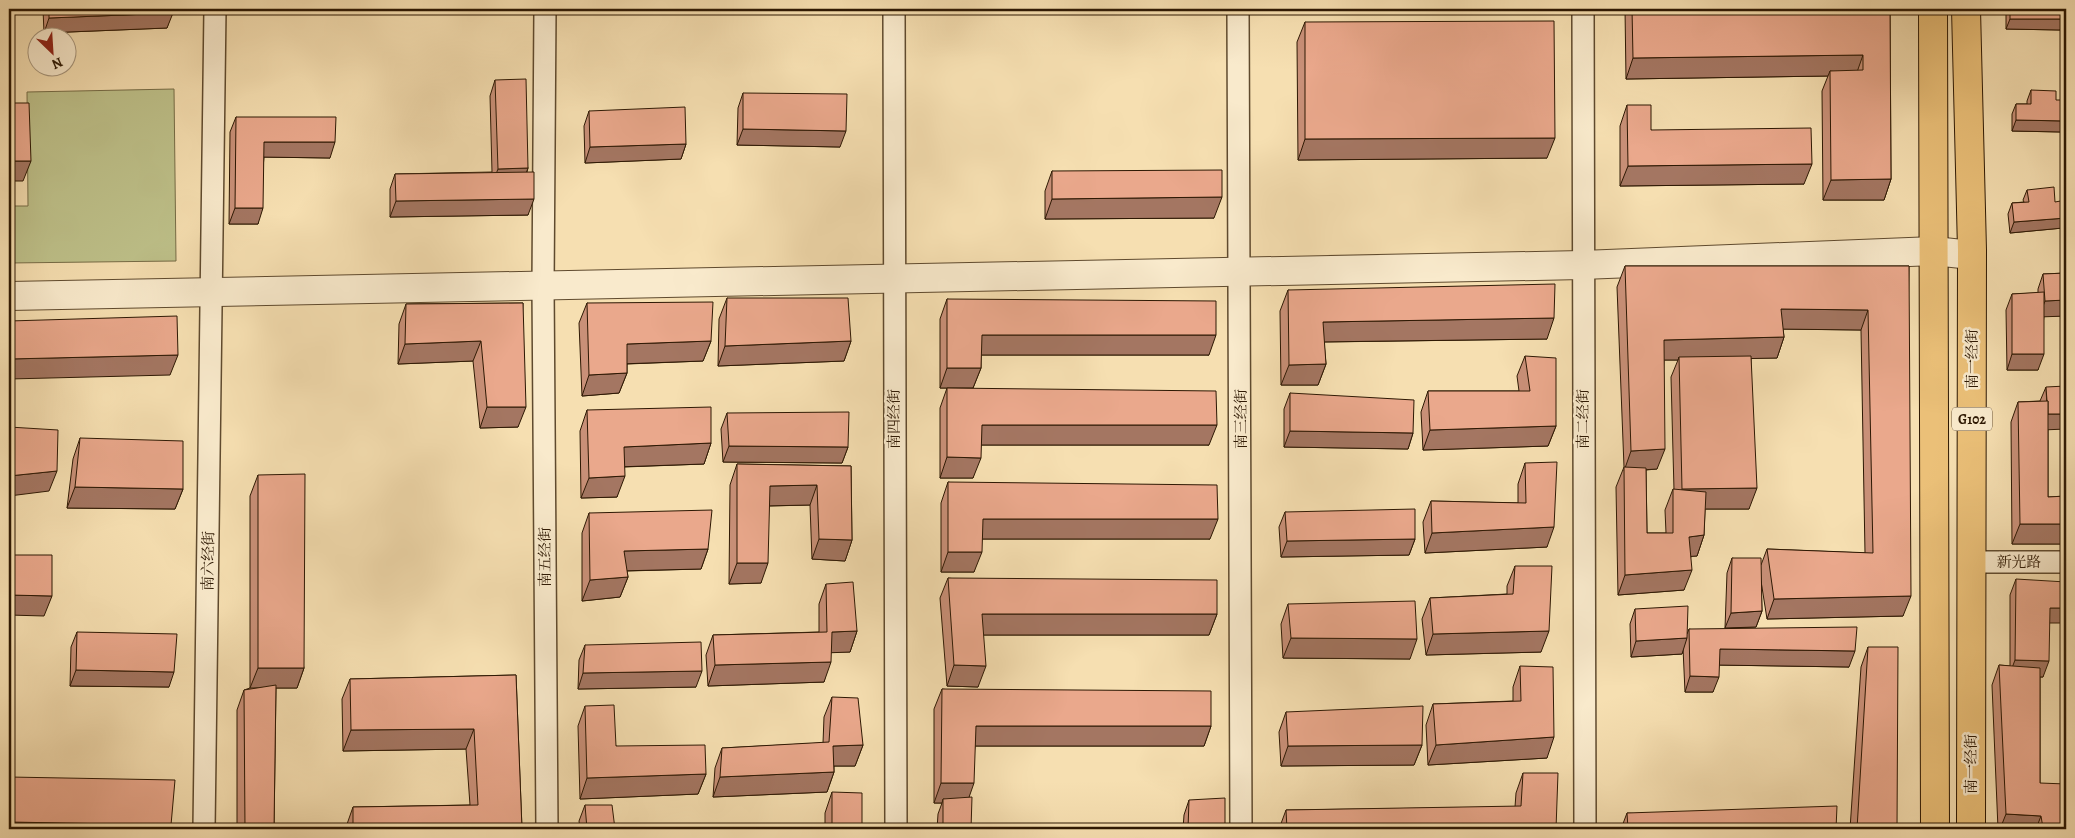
<svg xmlns="http://www.w3.org/2000/svg" width="2075" height="838" viewBox="0 0 2075 838" font-family="Alegreya,'Noto Serif SC',serif">
<style>
.green{fill:#bec18a;stroke:#766c46}
.lines{fill:none;stroke-linecap:round;stroke-linejoin:round}
.minor-casing{stroke:#5f4a2e;stroke-width:24}
.tertiary-casing{stroke:#5f4a2e;stroke-width:30}
.trunk-casing{stroke:#2d1803;stroke-width:30}
.minor{stroke:#f9eacc;stroke-width:21}
.tertiary{stroke:#f9eacc;stroke-width:28}
.trunk{stroke:#ebc078;stroke-width:28}
.wall{fill:#c99078;stroke:#2d1803;fill-rule:evenodd}
.shaded-wall{fill:#a47662;stroke:#2d1803}
.building{fill:#eaa88c;stroke:#2d1803}
.labels{text-anchor:middle;stroke-width:5;stroke-linejoin:round;paint-order:stroke}
.shield{fill:#f9eacc;stroke:#6a573f;stroke-width:1}
.shield-label{font-size:14px;font-weight:bold;fill:#2d1803}
.street-label{font-size:15px;fill:#2d1803;stroke:#f9eacc}
</style>
<rect width="100%" height="100%" fill="#f6dfb1"/>
<filter id="stains"><feTurbulence type="fractalNoise" baseFrequency=".004" numOctaves="4"/><feColorMatrix values="0 0 0 0 .2 0 0 0 0 .09 0 0 0 0 .02 0 0 0 .5 -.17"/></filter>
<radialGradient id="worn" r=".72"><stop offset=".6" stop-color="#630" stop-opacity="0"/><stop offset="1" stop-color="#630" stop-opacity=".3"/></radialGradient>
<path class="green" d="M174,89L176,261L9,263V206H28L27,92Z"/>
<g class="lines">
<defs>
<g id="minor">
<path d="M545,9L543,286L547,829"/>
<path d="M894,9L896,829"/>
<path d="M1238,9L1241,829"/>
<path d="M1583,9L1585,829"/>
<path d="M1971,562H2066"/>
<path d="M204,829L215,9"/>
</g>
<path id="tertiary" d="M9,296L1582,265L1934,251L1962,254"/>
<g id="trunk">
<path d="M1933,9L1935,829"/>
<path d="M1966,9L1972,250L1971,829"/>
</g>
</defs>
<use href="#minor" class="minor-casing"/>
<use href="#tertiary" class="tertiary-casing"/>
<use href="#trunk" class="trunk-casing"/>
<use href="#minor" class="minor"/>
<use href="#tertiary" class="tertiary"/>
<use href="#trunk" class="trunk"/>
</g>
<g class="wall">
<path d="M43,9H173L167,28L44,33Z"/>
<path d="M1625,9H1890L1891,179L1884,200H1823L1822,91L1828,76L1626,79Z"/>
<path d="M2006,9H2064V19L2060,30L2006,29Z"/>
<path d="M1305,22L1547,158L1298,160L1297,42Z"/>
<path d="M495,80L528,168L527,172L528,215L390,217V189L395,174L492,172L490,96Z"/>
<path d="M2031,90L2056,100L2066,121L2062,132L2012,131V114L2016,104H2027V101Z"/>
<path d="M743,93L840,147L737,145L738,108Z"/>
<path d="M1627,105L1651,130L1804,184L1620,186V126Z"/>
<path d="M589,111L686,144L681,159L585,163L584,126Z"/>
<path d="M236,117L330,158L264,157L258,224H229L230,132Z"/>
<path d="M1052,171L1214,218L1045,219V191Z"/>
<path d="M2027,190L2055,202L2063,228L2010,233L2008,214L2012,203L2024,202L2023,200Z"/>
<path d="M1625,266H1909L1903,616L1767,619L1761,581L1762,611L1756,627L1725,628L1727,573L1732,558L1761,565L1767,549L1865,553L1861,330L1783,329L1784,337L1777,358H1751L1749,509H1705L1704,535L1697,556H1691L1684,590L1618,595L1616,487L1624,467L1617,287ZM1664,360H1678L1671,377L1674,490L1673,489L1665,510L1666,533H1647L1646,470L1657,469Z"/>
<path d="M2066,273V316H2044L2038,370H2007L2006,310L2012,294L2038,293V289L2043,274Z"/>
<path d="M1288,290L1547,339L1324,342L1326,364L1318,385H1281L1280,311Z"/>
<path d="M727,298L851,341L844,361L718,366L719,319Z"/>
<path d="M947,299L1209,355H981V368L973,388H940V319Z"/>
<path d="M523,303L518,427L480,428L473,361L398,364L399,324L406,304Z"/>
<path d="M587,303L711,341L703,361L627,364V373L619,393L582,396L579,323Z"/>
<path d="M1525,356L1556,426L1548,446L1423,450L1421,412L1428,391H1519L1517,376Z"/>
<path d="M2046,387L2048,430V497L2066,496V544H2012L2011,422L2018,402L2040,401Z"/>
<path d="M947,388L1209,445H981L973,478H940V408Z"/>
<path d="M1290,393L1413,433L1408,449L1284,447V409Z"/>
<path d="M587,410L711,443L704,464L624,467L617,497L581,498L580,431Z"/>
<path d="M727,413L848,447L842,463L723,462L721,429Z"/>
<path d="M80,438L183,489L175,509L67,508L73,459Z"/>
<path d="M1525,463L1547,547L1425,553L1423,522L1431,501L1518,503V484Z"/>
<path d="M737,464L851,466L852,540L845,561L812,559L810,505L769,506L761,583L729,584L730,485Z"/>
<path d="M258,475L304,668L297,688H276L274,829H237V710L244,690L250,688V496Z"/>
<path d="M948,482L1210,539H982L974,572H941V503Z"/>
<path d="M1285,512L1415,539L1409,555L1281,557L1279,527Z"/>
<path d="M589,513L708,549L701,569L627,571L628,577L620,597L582,601V533Z"/>
<path d="M1515,566L1541,652L1426,655L1422,619L1430,598L1507,594V586Z"/>
<path d="M948,578L1217,614L1209,635H983L978,687L947,686L940,598Z"/>
<path d="M2016,579L2049,623L2043,677H2040V783L2066,829H1998L1992,685L1999,665L2010,666V595Z"/>
<path d="M826,584L857,631L850,652H831L824,682L708,686L706,655L713,635L819,632V604Z"/>
<path d="M1288,604L1410,659L1283,658L1281,624Z"/>
<path d="M1635,609L1687,634L1689,629L1849,667L1719,665L1713,692H1685L1683,648L1682,654L1631,657L1630,624Z"/>
<path d="M77,632L169,687L70,686L71,647Z"/>
<path d="M585,645L696,687L578,689L579,660Z"/>
<path d="M1868,647L1897,829H1850L1861,667Z"/>
<path d="M1520,666L1547,758L1428,765L1426,725L1433,704L1513,701V687Z"/>
<path d="M516,675L522,829H346V827L353,807L470,805L466,749L343,751L342,699L350,679Z"/>
<path d="M942,689L1211,726L1204,746H975L969,797L971,829H937L938,814L942,803H934V709Z"/>
<path d="M832,697L863,745L855,766H834V772L827,792L713,797L715,768L722,748L823,743L824,717Z"/>
<path d="M585,706L616,746L706,774L698,794L580,799L578,726Z"/>
<path d="M1286,712L1422,745L1414,765L1281,766L1279,732Z"/>
<path d="M1523,773L1556,829H1279L1286,810L1515,807L1516,793Z"/>
<path d="M832,792L862,829H825V813Z"/>
<path d="M1189,800L1225,829H1183L1184,815Z"/>
<path d="M585,805L615,829H580L579,821Z"/>
<path d="M1627,813L1836,829H1621Z"/>
</g>
<g class="shaded-wall">
<path d="M173,13L167,28L44,33L49,18Z"/>
<path d="M2010,19H2064L2060,30L2006,29Z"/>
<path d="M1863,55L1856,75L1830,71L1828,76L1626,79L1633,58Z"/>
<path d="M2016,120L2066,121L2062,132L2012,131Z"/>
<path d="M743,129L846,131L840,147L737,145Z"/>
<path d="M1555,138L1547,158L1298,160L1305,139Z"/>
<path d="M264,142H335L330,158L258,157Z"/>
<path d="M686,144L681,159L585,163L590,147Z"/>
<path d="M9,161H31L23,181H9Z"/>
<path d="M1812,164L1804,184L1620,186L1628,166Z"/>
<path d="M528,168L522,184H492L498,169Z"/>
<path d="M1891,179L1884,200H1823L1831,180Z"/>
<path d="M1222,197L1214,218L1045,219L1052,199Z"/>
<path d="M534,199L528,215L390,217L396,201Z"/>
<path d="M235,208H263L258,224H229Z"/>
<path d="M2066,218V221L2063,228L2010,233L2014,222Z"/>
<path d="M2066,300V316L2039,317L2045,301Z"/>
<path d="M1781,309L1868,310L1861,330L1774,329Z"/>
<path d="M1554,318L1547,339L1316,342L1323,322Z"/>
<path d="M982,335H1216L1209,355H974Z"/>
<path d="M1784,337L1777,358L1679,360V357L1678,360H1657L1664,340Z"/>
<path d="M481,341L473,361L398,364L405,344Z"/>
<path d="M711,341L703,361L620,364L627,344Z"/>
<path d="M851,341L844,361L718,366L725,346Z"/>
<path d="M2012,354H2044L2038,370H2007Z"/>
<path d="M178,355L170,375L9,379V359Z"/>
<path d="M1326,364L1318,385H1281L1289,365Z"/>
<path d="M947,368H981L973,388H940Z"/>
<path d="M627,373L619,393L582,396L589,375Z"/>
<path d="M487,407H526L518,427L480,428Z"/>
<path d="M2048,414H2066V429L2042,430Z"/>
<path d="M982,425H1217L1209,445H974Z"/>
<path d="M1556,426L1548,446L1423,450L1430,430Z"/>
<path d="M1290,431L1413,433L1408,449L1284,447Z"/>
<path d="M711,443L704,464L616,467L624,447Z"/>
<path d="M729,446L848,447L842,463L723,462Z"/>
<path d="M1665,449L1657,469L1624,471L1631,451Z"/>
<path d="M947,457L981,458L973,478H940Z"/>
<path d="M57,471L49,491L9,496V476Z"/>
<path d="M625,476L617,497L581,498L589,478Z"/>
<path d="M817,485L810,505L762,506L770,486Z"/>
<path d="M75,487L183,489L175,509L67,508Z"/>
<path d="M1757,488L1749,509H1675L1682,489Z"/>
<path d="M983,519H1218L1210,539H975Z"/>
<path d="M2020,524H2066V544H2012Z"/>
<path d="M1554,527L1547,547L1425,553L1432,533Z"/>
<path d="M1704,535L1697,556L1682,557L1689,537Z"/>
<path d="M819,539L852,540L845,561L812,559Z"/>
<path d="M1415,539L1409,555L1281,557L1287,541Z"/>
<path d="M708,549L701,569L617,571L624,551Z"/>
<path d="M948,552H982L974,572H941Z"/>
<path d="M737,563H768L761,583L729,584Z"/>
<path d="M1692,570L1684,590L1618,595L1625,575Z"/>
<path d="M628,577L620,597L582,601L590,580Z"/>
<path d="M9,595L52,596L44,616L9,615Z"/>
<path d="M1911,596L1903,616L1767,619L1774,599Z"/>
<path d="M2050,608H2066V623H2044Z"/>
<path d="M1762,611L1756,627L1725,628L1731,613Z"/>
<path d="M982,614H1217L1209,635H975Z"/>
<path d="M857,631L850,652L824,653L832,632Z"/>
<path d="M1549,631L1541,652L1426,655L1433,634Z"/>
<path d="M1291,638L1417,639L1410,659L1283,658Z"/>
<path d="M1687,638L1682,654L1631,657L1636,641Z"/>
<path d="M1720,649L1855,651L1849,667L1714,665Z"/>
<path d="M2015,660L2049,661L2043,677L2009,676Z"/>
<path d="M831,662L824,682L708,686L715,665Z"/>
<path d="M954,665L986,666L978,687L947,686Z"/>
<path d="M258,668H304L297,688H250Z"/>
<path d="M76,670L174,672L169,687L70,686Z"/>
<path d="M702,671L696,687L578,689L583,673Z"/>
<path d="M1690,676L1719,677L1713,692H1685Z"/>
<path d="M976,726H1211L1204,746H969Z"/>
<path d="M474,729L466,749L343,751L351,730Z"/>
<path d="M1554,737L1547,758L1428,765L1436,745Z"/>
<path d="M863,745L855,766H826L833,746Z"/>
<path d="M1422,745L1414,765L1281,766L1288,746Z"/>
<path d="M834,772L827,792L713,797L720,777Z"/>
<path d="M706,774L698,794L580,799L587,778Z"/>
<path d="M941,783H974L967,803L943,799L942,803H934Z"/>
<path d="M2006,814L2041,816L2036,829H2000Z"/>
<path d="M9,822L171,825L170,829H9Z"/>
<path d="M2043,828H2066V829H2042Z"/>
</g>
<g class="building">
<path d="M49,9H173V13L49,18Z"/>
<path d="M1632,9H1890L1891,179L1831,180L1830,71L1863,70V55L1633,58Z"/>
<rect x="2010" y="9" width="54" height="10"/>
<path d="M1554,21L1555,138L1305,139V22Z"/>
<path d="M526,79L528,168L498,169L495,80Z"/>
<path d="M2031,90L2056,91V100H2066V121L2016,120V104H2031Z"/>
<path d="M743,93L847,94L846,131L743,129Z"/>
<path d="M9,103H29L31,161H9Z"/>
<path d="M1627,105H1651V130L1811,128L1812,164L1628,166Z"/>
<path d="M685,107L686,144L590,147L589,111Z"/>
<path d="M236,117H336L335,142H264L263,208H235Z"/>
<path d="M1222,170V197L1052,199V171Z"/>
<path d="M534,172V199L396,201L395,174Z"/>
<path d="M2054,187L2055,202L2066,200V218L2014,222L2012,203L2029,202L2027,190Z"/>
<path d="M1625,266H1909L1911,596L1774,599L1767,549L1873,553L1868,310L1781,309L1784,337L1664,340L1665,449L1631,451Z"/>
<path d="M2066,273V300L2045,301L2043,274Z"/>
<path d="M1555,284L1554,318L1323,322L1326,364L1289,365L1288,290Z"/>
<path d="M2044,292V354H2012V294Z"/>
<path d="M727,298H848L851,341L725,346Z"/>
<path d="M947,299L1216,301V335H982L981,368H947Z"/>
<path d="M713,302L711,341L627,344V373L589,375L587,303Z"/>
<path d="M523,303L526,407H487L481,341L405,344L406,304Z"/>
<path d="M177,316L178,355L9,359V321Z"/>
<path d="M1525,356L1556,358V426L1430,430L1428,391H1530Z"/>
<path d="M1751,356L1757,488L1682,489L1679,357Z"/>
<path d="M2066,386V414H2048V401H2047L2046,387Z"/>
<path d="M947,388L1216,391L1217,425H982L981,458L947,457Z"/>
<path d="M1290,393L1414,400L1413,433L1290,431Z"/>
<path d="M2048,401V497L2066,496V524H2020L2018,402Z"/>
<path d="M711,407V443L624,447L625,476L589,478L587,410Z"/>
<path d="M849,412L848,447L729,446L727,413Z"/>
<path d="M9,423V427L58,430L57,471L9,476Z"/>
<path d="M80,438L183,441V489L75,487Z"/>
<path d="M1557,462L1554,527L1432,533L1431,501L1526,503L1525,463Z"/>
<path d="M737,464L851,466L852,540L819,539L817,485L770,486L768,563H737Z"/>
<path d="M1624,467L1646,468L1647,533H1673V489L1706,492L1704,535L1689,537L1692,570L1625,575Z"/>
<path d="M305,474L304,668H258V475Z"/>
<path d="M948,482L1217,485L1218,519H983L982,552H948Z"/>
<path d="M1415,509V539L1287,541L1285,512Z"/>
<path d="M712,510L708,549L624,551L628,577L590,580L589,513Z"/>
<path d="M9,555H52V596L9,595Z"/>
<path d="M1732,558H1761L1762,611L1731,613Z"/>
<path d="M1515,566H1552L1549,631L1433,634L1430,598L1513,594Z"/>
<path d="M948,578L1217,580V614H982L986,666L954,665Z"/>
<path d="M2016,579L2066,582V608H2050L2049,661L2015,660Z"/>
<path d="M853,582L857,631L832,632L831,662L715,665L713,635L827,632L826,584Z"/>
<path d="M1415,601L1417,639L1291,638L1288,604Z"/>
<path d="M1688,606L1687,638L1636,641L1635,609Z"/>
<path d="M1857,627L1855,651L1720,649L1719,677L1690,676L1689,629Z"/>
<path d="M77,632L177,634L174,672L76,670Z"/>
<path d="M701,642L702,671L583,673L585,645Z"/>
<path d="M1868,647H1898L1897,829H1857Z"/>
<path d="M1999,665L2040,668V783L2066,784V828H2043L2041,816L2006,814Z"/>
<path d="M1520,666L1553,667L1554,737L1436,745L1433,704L1521,701Z"/>
<path d="M516,675L522,829H353V807L478,805L474,729L351,730L350,679Z"/>
<path d="M276,685L274,829H245L244,690Z"/>
<path d="M942,689L1211,691V726H976L974,783H941Z"/>
<path d="M832,697L858,698L863,745L833,746L834,772L720,777L722,748L829,742Z"/>
<path d="M614,705L616,746L705,745L706,774L587,778L585,706Z"/>
<path d="M1423,706L1422,745L1288,746L1286,712Z"/>
<path d="M1523,773H1558L1556,829H1287L1286,810L1521,806Z"/>
<path d="M9,777L175,780L171,825L9,822Z"/>
<path d="M832,792L862,793V829H832Z"/>
<path d="M972,797L971,829H943V799Z"/>
<path d="M1225,798V829H1188L1189,800Z"/>
<path d="M585,805H612L615,829H587Z"/>
<path d="M1837,806L1836,829H1628L1627,813Z"/>
</g>
<g class="labels">
<rect class="shield" x="1952" y="407.5" width="40" height="23" rx="4"/>
<g class="shield-label">
<text x="1972" y="424">G102</text>
</g>
<g class="street-label">
<text transform="translate(1972 359) rotate(-90)" y="5">南一经街</text>
<text transform="translate(894 419) rotate(-90)" y="5">南四经街</text>
<text transform="translate(1241 419) rotate(-90)" y="5">南三经街</text>
<text transform="translate(1583 419) rotate(-90)" y="5">南二经街</text>
<text transform="translate(545 557) rotate(-90)" y="5">南五经街</text>
<text transform="translate(208 561) rotate(-89)" y="5">南六经街</text>
<text x="2019" y="567">新光路</text>
<text transform="translate(1971 764) rotate(-90)" y="5">南一经街</text>
</g>
</g>
<rect width="2075" height="838" fill="none" stroke="#f6dfb1" stroke-width="30"/>
<rect x="10" y="10" width="2055" height="818" fill="none" stroke="#2d1803" stroke-width="2.5"/>
<rect x="15" y="15" width="2045" height="808" fill="none" stroke="#2d1803"/>
<g transform="translate(52 52) rotate(155)"><circle r="24" fill="#f9eacc" stroke="#a7967c"/>
<path d="M0-4L9 19L0 12L-9 19Z" fill="#8f2418"/>
<text y="-8" font-size="14" font-weight="bold" text-anchor="middle" fill="#2d1803">N</text>
</g>
<rect width="100%" height="100%" filter="url(#stains)"/>
<rect width="100%" height="100%" fill="url(#worn)"/>
</svg>
